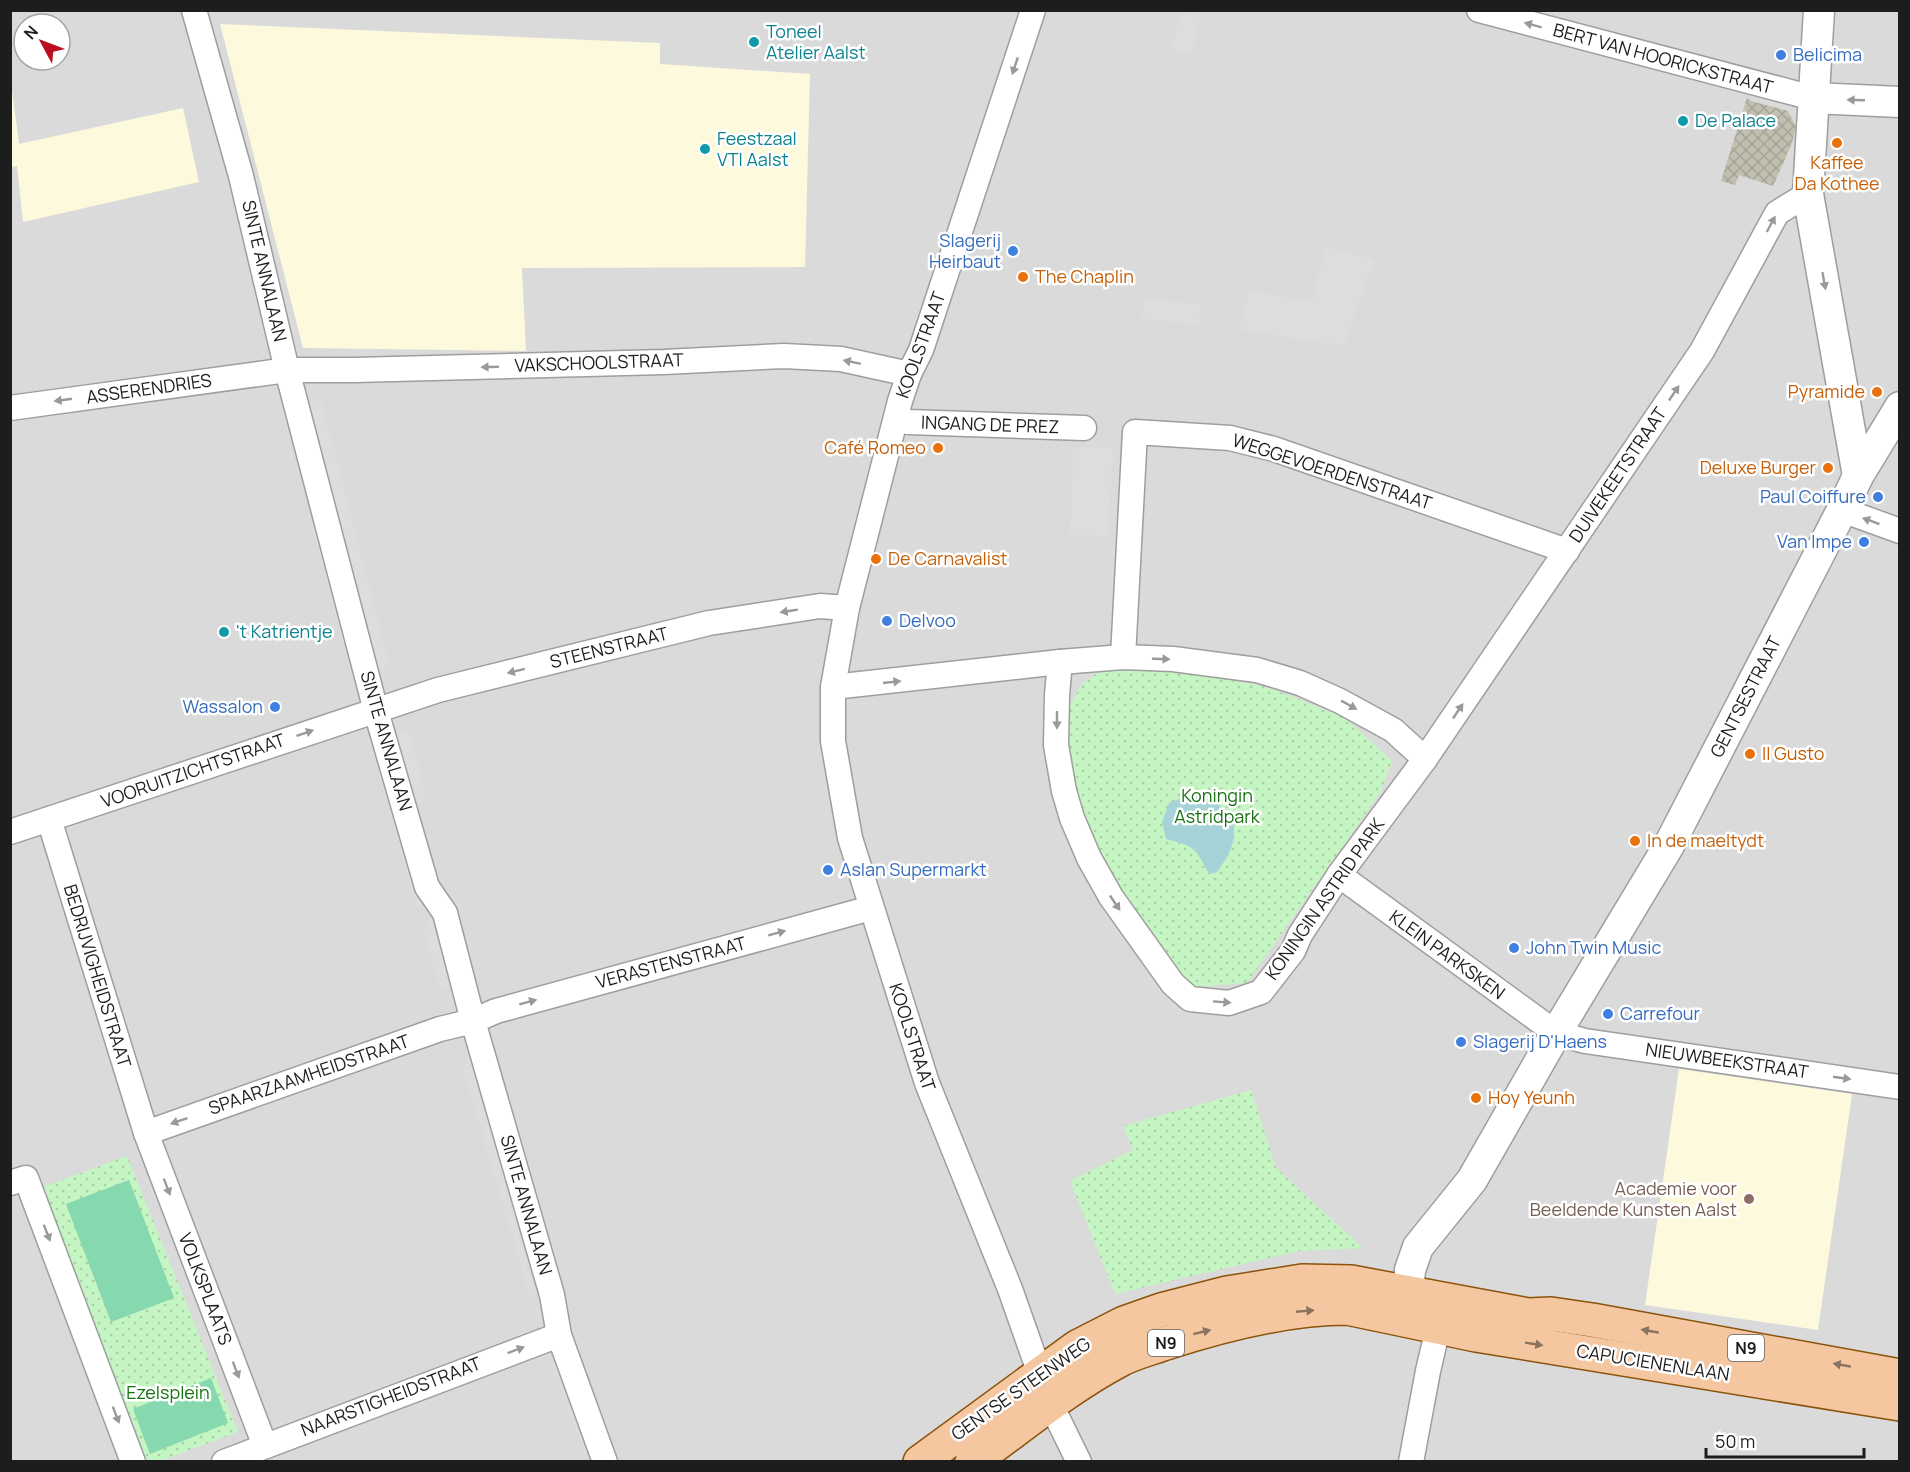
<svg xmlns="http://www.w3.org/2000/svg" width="1910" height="1472" viewBox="0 0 1910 1472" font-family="Manrope,sans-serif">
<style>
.residential{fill:#dbdada;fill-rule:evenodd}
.education{fill:#fdf9dd}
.construction{fill:url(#construction-cross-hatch)}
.park{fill:url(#park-dots)}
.pitch{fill:#86d8af}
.parking{fill:#ddd}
.water{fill:#a6d3d8}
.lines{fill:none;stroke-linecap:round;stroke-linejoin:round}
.minor-casing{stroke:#9e9e9e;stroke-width:27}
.tertiary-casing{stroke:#9e9e9e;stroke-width:33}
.primary-casing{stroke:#8c520a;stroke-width:36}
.minor{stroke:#fff;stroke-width:24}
.tertiary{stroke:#fff;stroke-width:30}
.primary{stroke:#f5c7a0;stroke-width:33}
.oneway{fill:#999}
.oneway2{fill:#89725e}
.culture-dot{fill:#0f9aa8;stroke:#fff;stroke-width:2}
.shop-dot{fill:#3f7fe0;stroke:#fff;stroke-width:2}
.food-dot{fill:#e8710a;stroke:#fff;stroke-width:2}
.education-dot{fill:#8d6e63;stroke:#fff;stroke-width:2}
.labels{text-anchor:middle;stroke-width:5;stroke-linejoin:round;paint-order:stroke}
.shield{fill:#fff;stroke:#616161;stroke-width:1.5}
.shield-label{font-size:16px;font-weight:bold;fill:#1d1d1d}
.culture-label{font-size:18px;fill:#0d838f;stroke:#fff;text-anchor:start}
.shop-label{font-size:18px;fill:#366cbe;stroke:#fff;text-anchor:start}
.street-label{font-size:18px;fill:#1d1d1d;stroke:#fff}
.food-label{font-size:18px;fill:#c56008;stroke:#fff;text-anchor:start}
.park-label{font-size:18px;fill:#167312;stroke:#fff}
.education-label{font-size:18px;fill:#785e54;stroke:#fff;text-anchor:end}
</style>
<defs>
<pattern id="construction-cross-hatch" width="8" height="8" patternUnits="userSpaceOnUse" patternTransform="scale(1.5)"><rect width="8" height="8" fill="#c1bfaf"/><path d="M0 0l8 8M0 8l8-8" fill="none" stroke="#a5a496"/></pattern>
<pattern id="park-dots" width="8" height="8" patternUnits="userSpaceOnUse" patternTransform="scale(1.5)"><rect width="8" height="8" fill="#c4f5c2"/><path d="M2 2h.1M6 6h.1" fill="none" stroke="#a8d2a6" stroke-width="1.8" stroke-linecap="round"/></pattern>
</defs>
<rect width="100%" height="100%" fill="#ede9e3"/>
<path class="residential" d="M11,11H1899V1461H11ZM24,24H60V60H24Z"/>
<g class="education">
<path d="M220,24L660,43V64L810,74L805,267L522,268L526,351L303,348Z"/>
<path d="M10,74L19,144L183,108L199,182L23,222L17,166L11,167Z"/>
<path d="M1679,1069L1852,1094L1818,1330L1645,1305Z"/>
</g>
<path class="construction" d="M1747,98L1751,101L1788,111L1796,127L1792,143L1773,186L1739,175L1735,185L1721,181Z"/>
<g class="park">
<path d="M1120,670L1172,671L1264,686L1344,717L1392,761L1380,793L1247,983L1190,987L1135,916L1092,840L1069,770L1066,715L1080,686L1097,673Z"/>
<path d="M1251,1090L1276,1168L1363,1248L1299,1251L1115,1294L1070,1181L1133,1150L1123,1126Z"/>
<path d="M127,1156L238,1432L161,1461H139L38,1189Z"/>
</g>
<g class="pitch">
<path d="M129,1180L174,1298L111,1322L66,1204Z"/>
<path d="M211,1378L228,1423L150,1454L133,1409Z"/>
</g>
<g class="parking">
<path d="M1182,11H1203L1191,55L1171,49Z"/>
<path d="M1325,245L1374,260L1344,346L1240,330L1249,290L1312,301Z"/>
<path d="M1144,299L1201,304L1199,324L1141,319Z"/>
<path d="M321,398L388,660L378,679L307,402Z"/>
<path d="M1073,448H1113L1108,537L1070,535Z"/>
<path d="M320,528L361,688L355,690L313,529Z"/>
<path d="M408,730L426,794L415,812L393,734Z"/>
<path d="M376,741L423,904L417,907L370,742Z"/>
<path d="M434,912L453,977L442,994L423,929Z"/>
<path d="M473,1050L510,1178L505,1188L536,1295L529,1294L462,1066Z"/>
<path d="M560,1365L591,1451L585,1454L553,1367Z"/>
</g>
<path class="water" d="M1187,796L1211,799L1232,815C1237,841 1232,851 1217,872L1209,874C1196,849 1195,846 1166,839L1162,822L1169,803Z"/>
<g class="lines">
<defs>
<g id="minor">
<path d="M194,10L241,176L287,370L376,711L427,887L445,913L473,1021L552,1295L559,1335L605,1462"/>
<path d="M1033,10L921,350L909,374L900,401L847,608L833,687V741L850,838L927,1083L1010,1289L1040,1374"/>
<path d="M1479,10L1813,98"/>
<path d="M10,408L287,370H355L664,362L784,356L841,359L909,374"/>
<path d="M896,419L908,422L1084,428"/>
<path d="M1842,510L1900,531"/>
<path d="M1123,657L1135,432L1230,438L1274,449L1567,551"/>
<path d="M1060,662L1057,695L1056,745L1064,791L1072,818L1089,858L1111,897L1173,984L1190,999L1229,1003L1261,992L1293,951L1300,935L1339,875L1425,759L1702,351L1777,213L1808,194"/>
<path d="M833,687L1060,662L1123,657L1173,659L1257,670L1300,683L1340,701L1393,730L1425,759"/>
<path d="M49,819L146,1133L265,1446"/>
<path d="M10,832L438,690L709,623L820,606L847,608"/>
<path d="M1339,875L1556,1033L1585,1041L1900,1087"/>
<path d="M146,1133L440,1029L473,1021L496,1011L871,908"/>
<path d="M10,1183L26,1178L133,1462"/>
<path d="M1051,1405L1079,1462"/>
<path d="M224,1462L559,1335"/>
<path d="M1411,1462L1428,1371L1442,1311"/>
</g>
<g id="tertiary">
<path d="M1819,10L1808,194L1858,476"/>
<path d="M1813,98L1900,102"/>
<path d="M1406,1317L1410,1270L1418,1247L1472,1180L1556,1033L1668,847L1842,510L1858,476L1900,407"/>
</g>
<g id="primary">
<path d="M920,1462L1077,1347L1124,1323L1161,1310L1227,1293L1302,1281L1351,1282L1528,1315L1551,1314L1592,1320L1900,1376"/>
<path d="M972,1462C1021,1427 1067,1388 1120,1360C1133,1353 1149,1349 1163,1344C1221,1325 1286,1308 1347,1308L1476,1335L1900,1404"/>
</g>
</defs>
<use href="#minor" class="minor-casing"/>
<use href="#tertiary" class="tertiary-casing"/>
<use href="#primary" class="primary-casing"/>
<use href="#minor" class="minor"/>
<use href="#tertiary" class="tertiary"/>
<use href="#primary" class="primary"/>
</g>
<defs><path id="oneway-solid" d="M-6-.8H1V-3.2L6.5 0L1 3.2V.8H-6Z" transform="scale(1.5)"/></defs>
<g class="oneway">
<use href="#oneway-solid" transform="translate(1533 25) rotate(-165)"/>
<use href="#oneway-solid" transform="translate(1015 66) rotate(108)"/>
<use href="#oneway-solid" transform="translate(1856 100) rotate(-178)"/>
<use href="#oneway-solid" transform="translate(1771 224) rotate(-62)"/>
<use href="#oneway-solid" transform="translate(1824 281) rotate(80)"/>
<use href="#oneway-solid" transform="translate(852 362) rotate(-168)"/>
<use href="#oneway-solid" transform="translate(490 367) rotate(178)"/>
<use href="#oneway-solid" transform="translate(1674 393) rotate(-56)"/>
<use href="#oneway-solid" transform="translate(63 400) rotate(172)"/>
<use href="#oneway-solid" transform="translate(1871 521) rotate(-160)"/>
<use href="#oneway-solid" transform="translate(789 611) rotate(171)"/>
<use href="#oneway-solid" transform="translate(1161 659) rotate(2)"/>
<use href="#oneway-solid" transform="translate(516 671) rotate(166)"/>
<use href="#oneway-solid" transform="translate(892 682) rotate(-6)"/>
<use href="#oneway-solid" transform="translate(1349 705) rotate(29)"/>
<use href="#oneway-solid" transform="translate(1458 711) rotate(-56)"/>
<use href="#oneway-solid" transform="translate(1057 720) rotate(90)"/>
<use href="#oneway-solid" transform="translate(305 733) rotate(-19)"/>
<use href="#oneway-solid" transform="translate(1115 903) rotate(56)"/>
<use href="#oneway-solid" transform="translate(777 933) rotate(-15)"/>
<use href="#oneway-solid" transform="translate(528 1002) rotate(-15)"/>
<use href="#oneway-solid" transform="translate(1222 1002) rotate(4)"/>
<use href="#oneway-solid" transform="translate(1842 1078) rotate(8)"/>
<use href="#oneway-solid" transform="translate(179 1121) rotate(161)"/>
<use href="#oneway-solid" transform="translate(167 1187) rotate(69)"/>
<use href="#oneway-solid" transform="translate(47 1233) rotate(69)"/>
<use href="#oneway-solid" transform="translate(516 1350) rotate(-21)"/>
<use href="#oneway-solid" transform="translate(236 1370) rotate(69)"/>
<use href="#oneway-solid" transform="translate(116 1415) rotate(69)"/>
</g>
<g class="oneway2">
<use href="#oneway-solid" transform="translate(1305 1311) rotate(-5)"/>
<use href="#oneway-solid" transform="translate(1650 1331) rotate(-170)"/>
<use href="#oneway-solid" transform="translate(1202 1332) rotate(-14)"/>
<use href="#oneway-solid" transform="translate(1534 1344) rotate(9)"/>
<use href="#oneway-solid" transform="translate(1842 1365) rotate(-170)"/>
</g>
<g class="culture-dot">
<circle cx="754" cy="42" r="6"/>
<circle cx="1683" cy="121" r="6"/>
<circle cx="705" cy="149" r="6"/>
<circle cx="224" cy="632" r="6"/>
</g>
<g class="shop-dot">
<circle cx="1781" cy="55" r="6"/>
<circle cx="1013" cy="251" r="6"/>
<circle cx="1878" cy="497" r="6"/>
<circle cx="1864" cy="542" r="6"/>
<circle cx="887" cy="621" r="6"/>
<circle cx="275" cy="707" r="6"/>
<circle cx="828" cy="870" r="6"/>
<circle cx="1514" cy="948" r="6"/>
<circle cx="1608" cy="1014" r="6"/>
<circle cx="1461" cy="1042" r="6"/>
</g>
<g class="food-dot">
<circle cx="1837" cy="143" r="6"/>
<circle cx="1023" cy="277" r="6"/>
<circle cx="1877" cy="392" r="6"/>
<circle cx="938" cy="448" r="6"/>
<circle cx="1828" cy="468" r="6"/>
<circle cx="876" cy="559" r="6"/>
<circle cx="1750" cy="754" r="6"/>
<circle cx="1635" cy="841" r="6"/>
<circle cx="1476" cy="1098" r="6"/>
</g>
<circle class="education-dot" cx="1749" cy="1199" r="6"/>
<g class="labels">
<g class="shield">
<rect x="1148" y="1330" width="36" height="26" rx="4.5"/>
<rect x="1728" y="1335" width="36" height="26" rx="4.5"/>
</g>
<g class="shield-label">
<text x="1166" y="1349">N9</text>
<text x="1746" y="1354">N9</text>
</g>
<g class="culture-label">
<text x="766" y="38">Toneel<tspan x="766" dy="21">Atelier Aalst</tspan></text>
<text x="1695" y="127">De Palace</text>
<text x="717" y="145">Feestzaal<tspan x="717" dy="21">VTI Aalst</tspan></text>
<text x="236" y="638">'t Katrientje</text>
</g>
<g class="shop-label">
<text x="1793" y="61">Belicima</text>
<text x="1001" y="247" text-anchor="end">Slagerij<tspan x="1001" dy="21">Heirbaut</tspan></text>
<text x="1866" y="503" text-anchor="end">Paul Coiffure</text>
<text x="1852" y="548" text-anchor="end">Van Impe</text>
<text x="899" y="627">Delvoo</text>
<text x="263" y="713" text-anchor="end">Wassalon</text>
<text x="840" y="876">Aslan Supermarkt</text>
<text x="1526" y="954">John Twin Music</text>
<text x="1620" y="1020">Carrefour</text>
<text x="1473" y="1048">Slagerij D'Haens</text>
</g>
<g class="street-label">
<text transform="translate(1663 59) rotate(15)" y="6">BERT VAN HOORICKSTRAAT</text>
<text transform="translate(264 271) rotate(77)" y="6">SINTE ANNALAAN</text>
<text transform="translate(921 345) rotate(-70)" y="6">KOOLSTRAAT</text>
<text transform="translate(599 363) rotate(-2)" y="6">VAKSCHOOLSTRAAT</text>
<text transform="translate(149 389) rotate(-8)" y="6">ASSERENDRIES</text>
<text transform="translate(990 425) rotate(2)" y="6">INGANG DE PREZ</text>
<text transform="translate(1332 472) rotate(18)" y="6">WEGGEVOERDENSTRAAT</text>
<text transform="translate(1618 475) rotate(-56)" y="6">DUIVEKEETSTRAAT</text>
<text transform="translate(609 648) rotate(-14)" y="6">STEENSTRAAT</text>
<text transform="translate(1746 697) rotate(-63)" y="6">GENTSESTRAAT</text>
<text transform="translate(386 741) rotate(74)" y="6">SINTE ANNALAAN</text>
<text transform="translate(193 771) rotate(-19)" y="6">VOORUITZICHTSTRAAT</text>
<text transform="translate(1325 899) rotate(-55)" y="6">KONINGIN ASTRID PARK</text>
<text transform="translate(1447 955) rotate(36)" y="6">KLEIN PARKSKEN</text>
<text transform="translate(671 963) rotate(-15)" y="6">VERASTENSTRAAT</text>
<text transform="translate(97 976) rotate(73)" y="6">BEDRIJVIGHEIDSTRAAT</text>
<text transform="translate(912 1037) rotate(72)" y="6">KOOLSTRAAT</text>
<text transform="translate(1727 1061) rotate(8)" y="6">NIEUWBEEKSTRAAT</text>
<text transform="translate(309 1075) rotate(-19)" y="6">SPAARZAAMHEIDSTRAAT</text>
<text transform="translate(526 1205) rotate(74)" y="6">SINTE ANNALAAN</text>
<text transform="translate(205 1289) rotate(69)" y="6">VOLKSPLAATS</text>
<text transform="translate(1653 1363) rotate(9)" y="6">CAPUCIENENLAAN</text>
<text transform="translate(1021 1389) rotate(-35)" y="6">GENTSE STEENWEG</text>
<text transform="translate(391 1397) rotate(-21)" y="6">NAARSTIGHEIDSTRAAT</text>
</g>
<g class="food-label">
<text x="1837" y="169" text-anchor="middle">Kaffee<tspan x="1837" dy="21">Da Kothee</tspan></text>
<text x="1035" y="283">The Chaplin</text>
<text x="1865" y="398" text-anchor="end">Pyramide</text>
<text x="926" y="454" text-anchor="end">Café Romeo</text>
<text x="1816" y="474" text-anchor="end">Deluxe Burger</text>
<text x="888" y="565">De Carnavalist</text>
<text x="1762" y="760">Il Gusto</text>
<text x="1647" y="847">In de maeltydt</text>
<text x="1488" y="1104">Hoy Yeunh</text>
</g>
<g class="park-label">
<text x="1217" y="802">Koningin<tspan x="1217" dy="21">Astridpark</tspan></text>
<text x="168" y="1399">Ezelsplein</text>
</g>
<g class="education-label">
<text x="1737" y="1195">Academie voor<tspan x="1737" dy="21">Beeldende Kunsten Aalst</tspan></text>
</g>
</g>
<rect width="1910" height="1472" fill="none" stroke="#1d1d1d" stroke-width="24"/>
<g transform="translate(42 42) rotate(311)"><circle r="28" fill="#ffffff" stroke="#a5a5a5" stroke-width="1.5"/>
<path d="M0-4.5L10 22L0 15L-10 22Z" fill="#bd0d21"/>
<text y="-9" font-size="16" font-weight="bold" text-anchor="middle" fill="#1d1d1d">N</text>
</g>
<path d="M1706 1448v9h158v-9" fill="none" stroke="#1d1d1d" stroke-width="3"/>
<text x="1715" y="1448" font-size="18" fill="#1d1d1d" stroke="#ffffff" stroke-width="4.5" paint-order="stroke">50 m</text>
</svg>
